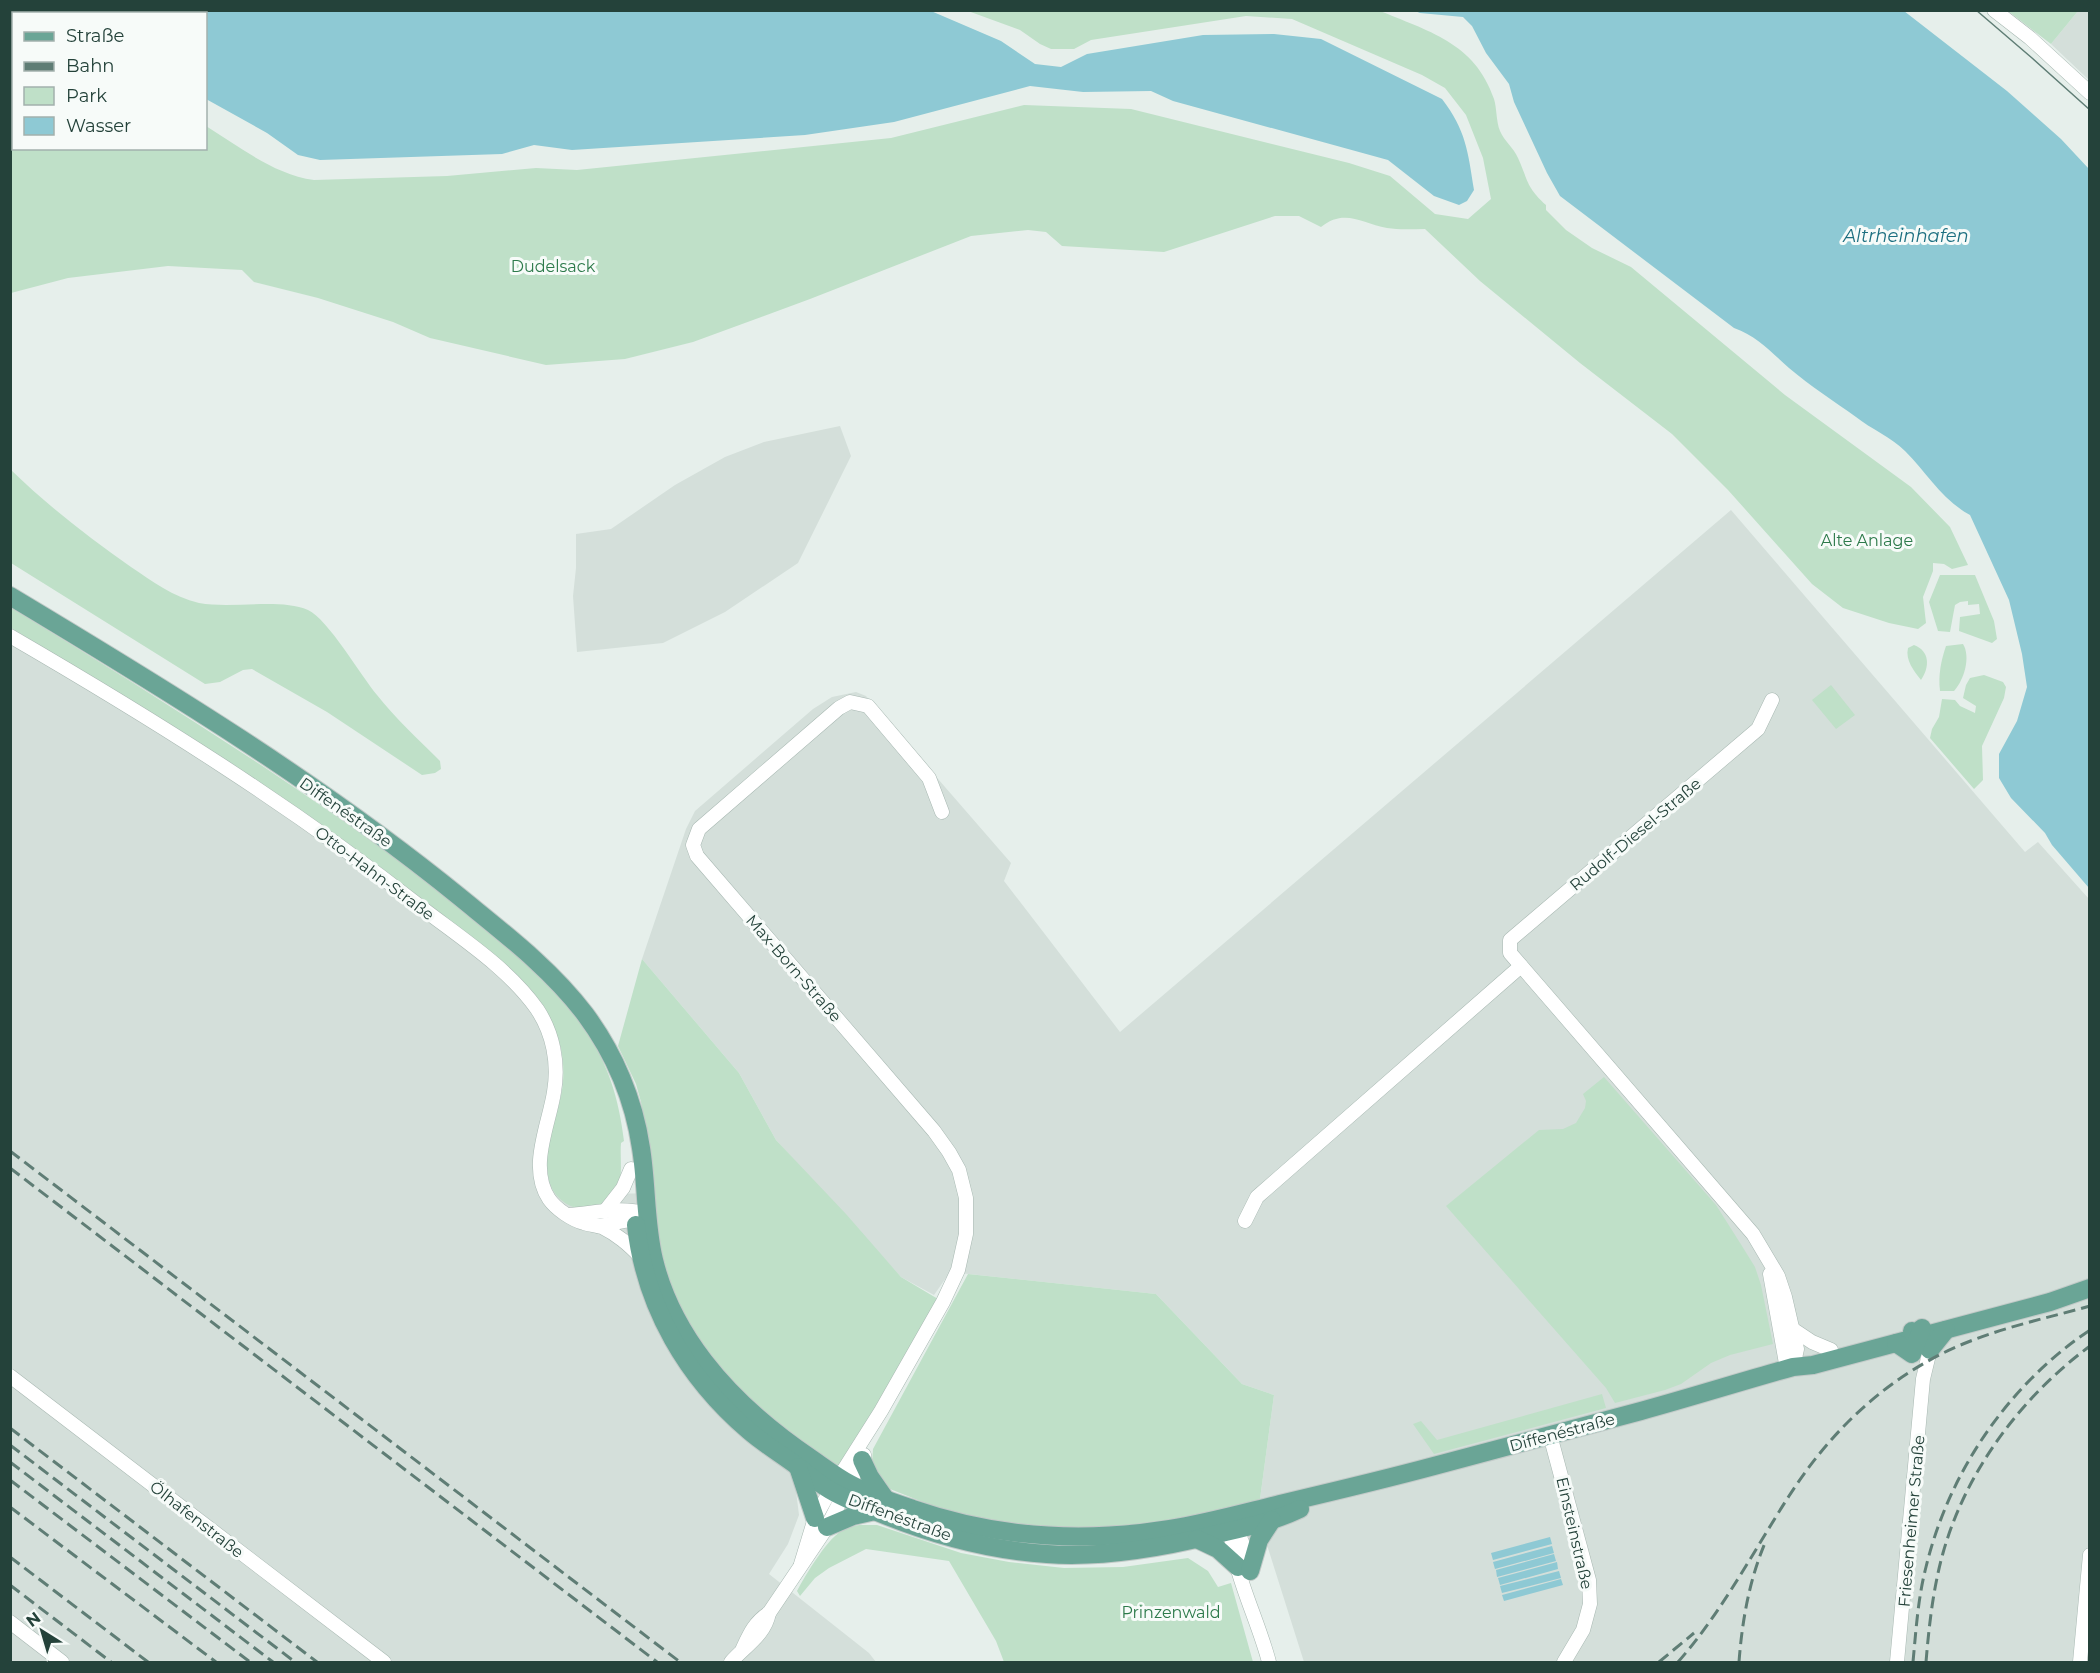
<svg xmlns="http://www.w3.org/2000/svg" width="2100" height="1673" viewBox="0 0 2100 1673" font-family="Montserrat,sans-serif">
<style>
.built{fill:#d4dfda}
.green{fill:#bfe0c8}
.water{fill:#8ec9d4}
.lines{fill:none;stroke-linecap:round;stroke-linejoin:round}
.minor-casing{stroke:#a8b8b2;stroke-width:15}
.major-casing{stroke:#c2cac8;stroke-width:20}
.minor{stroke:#fff;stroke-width:14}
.major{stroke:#6aa596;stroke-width:18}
.tram{stroke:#5f7d75;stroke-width:1.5}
.rail{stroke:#5f7d75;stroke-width:3;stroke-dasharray:12 6;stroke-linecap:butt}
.labels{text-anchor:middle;stroke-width:6;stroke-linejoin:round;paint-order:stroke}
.park-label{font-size:16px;fill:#2d7a4b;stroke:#f7fbf9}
.street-label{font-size:16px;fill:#24423a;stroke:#f7fbf9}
.water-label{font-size:18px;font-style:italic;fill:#1c6f80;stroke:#f7fbf9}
</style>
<rect width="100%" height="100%" fill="#e6efeb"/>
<g class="built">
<path d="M2078,11H2089V80L2051,44Z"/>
<path d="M840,426L851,456L798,563L725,612L663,643L577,652L573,596L576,568V534L611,529L675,485L725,457L764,442Z"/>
<path d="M1731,510L2025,852L2038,842L2089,899V1662H1304L1267,1545L1260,1499L1274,1395L1242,1384L1156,1294L950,1272L934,1295L901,1277L776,1140L739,1073L642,959L686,829L695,811L813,709L832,697L856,692L866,696L1011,863L1004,881L1120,1032Z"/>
<path d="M10,628L240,768L283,799L542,1007L551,1020L563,1060V1083L548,1147V1178L613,1194L651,1193L782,1434L796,1491L799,1515L788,1544L769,1574L869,1653L876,1662H11Z"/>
</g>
<g class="green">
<path d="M968,11L1378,10C1427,31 1475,42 1494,99C1497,109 1496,121 1500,131C1504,141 1514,148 1518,158C1528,180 1526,187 1546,205V210L1566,230L1592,248L1631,267L1785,395L1911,487L1950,527L1968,565L1952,569L1944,564L1933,563V571L1923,597L1926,623L1918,629L1889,623L1843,608L1812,584L1728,490L1672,434L1580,363L1480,281L1425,229C1413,229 1399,230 1387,228C1362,223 1344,208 1321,227L1299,216H1275L1164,252L1062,246L1046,232L1028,230L971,236L810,299L693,342L625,359L546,365L430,338L393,322L318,298L254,282L242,270L168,266L68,278L11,293V95H13L14,148H206V126C240,147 273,174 314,180L447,176L536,168L577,170L891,138L1024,105L1131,109L1349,163L1390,176L1435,214L1468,219L1491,199L1483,158L1466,115L1445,88L1422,75L1292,19L1246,16L1091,40L1074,49H1051L1040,44L1020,30Z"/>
<path d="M2008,11H2078L2051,44Z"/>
<path d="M10,469C47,505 88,537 131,567C152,581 173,597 199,603C232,609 280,598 308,610C328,619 361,676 377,695C395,718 419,740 440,761L441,769L435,773L422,775L327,712L252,669L243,670L220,682L205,684L11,563Z"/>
<path d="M1940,575H1975L1994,621L1997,639L1992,643L1959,631L1960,617L1980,614L1979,604L1968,605V601L1960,602L1955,605L1950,632L1938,631L1929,602Z"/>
<path d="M10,607C96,659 180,712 264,767C337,816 410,865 477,922C514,954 555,986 583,1027C608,1062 619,1099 624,1141L621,1143C620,1154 622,1169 620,1180C614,1203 586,1217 565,1203C527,1177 561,1117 563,1081C565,1054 558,1029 542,1007L283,799L192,738L11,628Z"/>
<path d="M1963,644C1971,657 1964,680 1954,691H1940C1938,675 1941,661 1946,646Z"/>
<path d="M1914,645C1930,651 1930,667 1921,680C1914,671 1905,660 1908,648Z"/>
<path d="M1984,675L2003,682L2006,687L2004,698L1982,746L1983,780L1974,789L1930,738L1932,729L1939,717L1942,699L1955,700L1960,706L1975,713L1976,706L1963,698L1966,685L1970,678Z"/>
<path d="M1831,685L1855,715L1836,729L1812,700Z"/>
<path d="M642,959L739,1073L776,1140L846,1214L901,1277L943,1302L839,1477L782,1438L705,1351L679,1309L661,1264L641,1102L636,1084L618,1046Z"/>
<path d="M1604,1077L1716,1205L1742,1246L1755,1267L1761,1285L1773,1344L1730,1355L1711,1363L1681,1384L1665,1390L1615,1403L1606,1388L1446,1206L1539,1130L1563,1129L1576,1123L1585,1108L1586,1101L1583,1094Z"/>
<path d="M968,1274L1156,1294L1242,1384L1274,1395L1260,1499L1249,1506L1190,1519L1084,1532L973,1522L885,1487L872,1463L873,1449Z"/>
<path d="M1602,1394L1606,1408L1434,1454L1413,1424L1421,1421L1437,1440Z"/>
<path d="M859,1525H877L961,1553L1009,1562L1064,1568L1123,1567L1188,1558L1208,1571L1218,1587L1231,1583L1253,1662H1004L996,1641L949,1561L866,1549L829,1568L815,1578L800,1596L797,1591C805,1576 829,1535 845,1529C849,1527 855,1526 859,1525Z"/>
</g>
<g class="water">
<path d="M70,11H931L1001,41L1035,64L1061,67L1087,54L1203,35L1274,34L1321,39L1442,99C1466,130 1468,152 1474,190L1467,201L1459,205L1434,196L1388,160L1173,101L1151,91L1083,92L1030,86L894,122L805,135L572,150L534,145L502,154L320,160L298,155L267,133L206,99V14H75Z"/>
<path d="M1415,11H1904L2007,91L2061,139L2089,169V888L2052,845L2045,833L2011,798L1999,778V754L2017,721L2027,687L2022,654L2009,600L1970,515C1942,500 1927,473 1905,451C1891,437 1871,429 1856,417C1834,401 1810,386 1789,368C1771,352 1757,336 1734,328L1560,196L1547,173L1514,102L1509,84L1486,53L1472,26L1463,17L1420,13Z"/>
<path d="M1550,1537L1552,1544L1493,1560L1491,1553Z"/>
<path d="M1552,1546L1554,1553L1495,1569L1493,1562Z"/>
<path d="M1554,1554L1556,1561L1497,1577L1496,1570Z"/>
<path d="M1557,1562L1558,1569L1500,1585L1498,1578Z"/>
<path d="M1559,1571L1561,1578L1502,1593L1500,1586Z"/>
<path d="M1561,1579L1563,1585L1504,1601L1502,1595Z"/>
</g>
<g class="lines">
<defs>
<g id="minor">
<path d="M1994,10L2030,38L2090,93"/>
<path d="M10,636C153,719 292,806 422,908C461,938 508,968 537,1009C553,1033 559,1063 554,1092C549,1125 528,1167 549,1199C556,1209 572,1220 584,1223C590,1225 596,1225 602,1227C618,1235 628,1244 640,1256"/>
<path d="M1772,700L1758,729L1510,940V953L1753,1234L1778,1276L1785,1297L1797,1349L1793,1367"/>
<path d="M605,1211L623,1188L631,1169"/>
<path d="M569,1215C595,1213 621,1206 647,1214"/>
<path d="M1245,1221L1257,1197L1521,966"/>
<path d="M599,1226L635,1219L645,1215"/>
<path d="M1770,1274L1787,1369"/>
<path d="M1794,1330L1812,1342L1831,1350"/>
<path d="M10,1376L384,1662"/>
<path d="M1550,1435L1589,1580L1590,1604L1583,1630L1564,1662"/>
<path d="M1234,1523L1242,1542L1249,1570"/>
<path d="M1230,1524C1232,1572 1257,1616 1269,1662"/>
<path d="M801,1564L815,1518L826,1498L881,1411L943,1302L958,1270L966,1234V1198L959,1170L949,1152L934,1131L697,856L693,845L699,829L839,708L850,702L868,706L929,778L942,812"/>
<path d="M10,1622L62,1662"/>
<path d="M743,1648C750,1633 755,1622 769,1613L827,1527L864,1455"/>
<path d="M731,1662C745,1646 765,1635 769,1613"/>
<path d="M1897,1662L1923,1379L1930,1350"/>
<path d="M2080,1662L2090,1555"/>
</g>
<g id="major">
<path d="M10,596C165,689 321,784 461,898C505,934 551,969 585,1014C614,1053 634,1100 641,1148C647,1185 645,1223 654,1260C663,1297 681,1331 704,1361C734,1400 772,1432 812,1459C825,1468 837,1477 850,1484C870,1495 892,1502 913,1509C997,1538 1083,1543 1170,1529C1207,1523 1243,1513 1280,1504C1331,1492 1382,1480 1434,1466C1503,1447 1572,1430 1641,1411C1692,1397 1743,1381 1793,1367L1813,1365L2050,1302L2090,1288"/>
<path d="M636,1225C645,1307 687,1378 749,1431C764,1444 781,1454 797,1466C808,1474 818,1483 830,1490C840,1496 852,1501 863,1506C920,1531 984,1550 1047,1554C1101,1558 1160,1548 1213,1535C1242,1528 1273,1522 1300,1509"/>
<path d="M1912,1331L1930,1350L1946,1330"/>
<path d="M1896,1343L1912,1354L1922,1328"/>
<path d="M862,1460L870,1477L886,1500"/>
<path d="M798,1467L815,1518"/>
<path d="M827,1527L853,1516L875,1511"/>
<path d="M1197,1539L1218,1549L1238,1567"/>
<path d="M1250,1571L1259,1540L1272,1520"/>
</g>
</defs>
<use href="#minor" class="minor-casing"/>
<use href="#major" class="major-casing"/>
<use href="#minor" class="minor"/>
<use href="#major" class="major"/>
<path class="tram" d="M1976,10L2032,58L2090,110"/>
<g class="rail">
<path d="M10,1151L680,1662"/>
<path d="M10,1168L657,1662"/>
<path d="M10,1428L317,1662"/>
<path d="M10,1445L295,1662"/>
<path d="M10,1462L273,1662"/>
<path d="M10,1480L250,1662"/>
<path d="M10,1507L216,1662"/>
<path d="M10,1557L148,1662"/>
<path d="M10,1585L111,1662"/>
<path d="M1659,1662L1694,1633"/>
<path d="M1678,1662C1722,1612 1753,1552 1789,1496C1832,1429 1889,1375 1963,1344C2004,1327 2047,1318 2090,1306"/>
<path d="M1739,1662C1742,1622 1749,1581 1765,1543"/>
<path d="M1913,1662C1916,1630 1918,1598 1926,1567C1949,1472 2008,1385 2090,1330"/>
<path d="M1926,1662C1929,1626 1933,1589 1943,1553C1966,1471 2021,1397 2090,1346"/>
</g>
</g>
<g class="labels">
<g class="park-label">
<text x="553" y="272">Dudelsack</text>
<text x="1867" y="546">Alte Anlage</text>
<text x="1171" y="1618">Prinzenwald</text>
</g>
<g class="street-label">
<text transform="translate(346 812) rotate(35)" y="6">Diffenéstraße</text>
<text transform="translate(1635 834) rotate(-40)" y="6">Rudolf-Diesel-Straße</text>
<text transform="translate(375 873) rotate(37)" y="6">Otto-Hahn-Straße</text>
<text transform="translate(794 968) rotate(49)" y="6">Max-Born-Straße</text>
<text transform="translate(1562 1432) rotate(-15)" y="6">Diffenéstraße</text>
<text transform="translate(900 1517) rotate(20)" y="6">Diffenéstraße</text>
<text transform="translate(197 1519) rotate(38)" y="6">Ölhafenstraße</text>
<text transform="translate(1911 1521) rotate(-85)" y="6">Friesenheimer Straße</text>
<text transform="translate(1575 1533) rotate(77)" y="6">Einsteinstraße</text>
</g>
<g class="water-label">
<text x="1906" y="242">Altrheinhafen</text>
</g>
</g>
<rect width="2100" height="1673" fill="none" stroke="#24423a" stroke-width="24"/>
<rect x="12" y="12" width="195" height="138" fill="#f7fbf9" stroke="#a3b1ad" stroke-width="1.5"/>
<rect x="24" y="32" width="30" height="9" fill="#6aa596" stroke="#a3b1ad" stroke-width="1.5"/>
<text x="66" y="42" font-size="18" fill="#24423a">Straße</text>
<rect x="24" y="62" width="30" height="9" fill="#5f7d75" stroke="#a3b1ad" stroke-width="1.5"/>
<text x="66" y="72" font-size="18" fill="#24423a">Bahn</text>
<rect x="24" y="87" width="30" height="18" fill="#bfe0c8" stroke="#a3b1ad" stroke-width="1.5"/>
<text x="66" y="102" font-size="18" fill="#24423a">Park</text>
<rect x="24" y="117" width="30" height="18" fill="#8ec9d4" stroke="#a3b1ad" stroke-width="1.5"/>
<text x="66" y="132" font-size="18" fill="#24423a">Wasser</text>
<g transform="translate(42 1631) rotate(323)" stroke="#f7fbf9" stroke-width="4.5" paint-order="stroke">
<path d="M0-4.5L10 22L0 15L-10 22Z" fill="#24423a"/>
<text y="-9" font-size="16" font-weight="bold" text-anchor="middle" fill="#24423a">N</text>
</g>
</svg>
